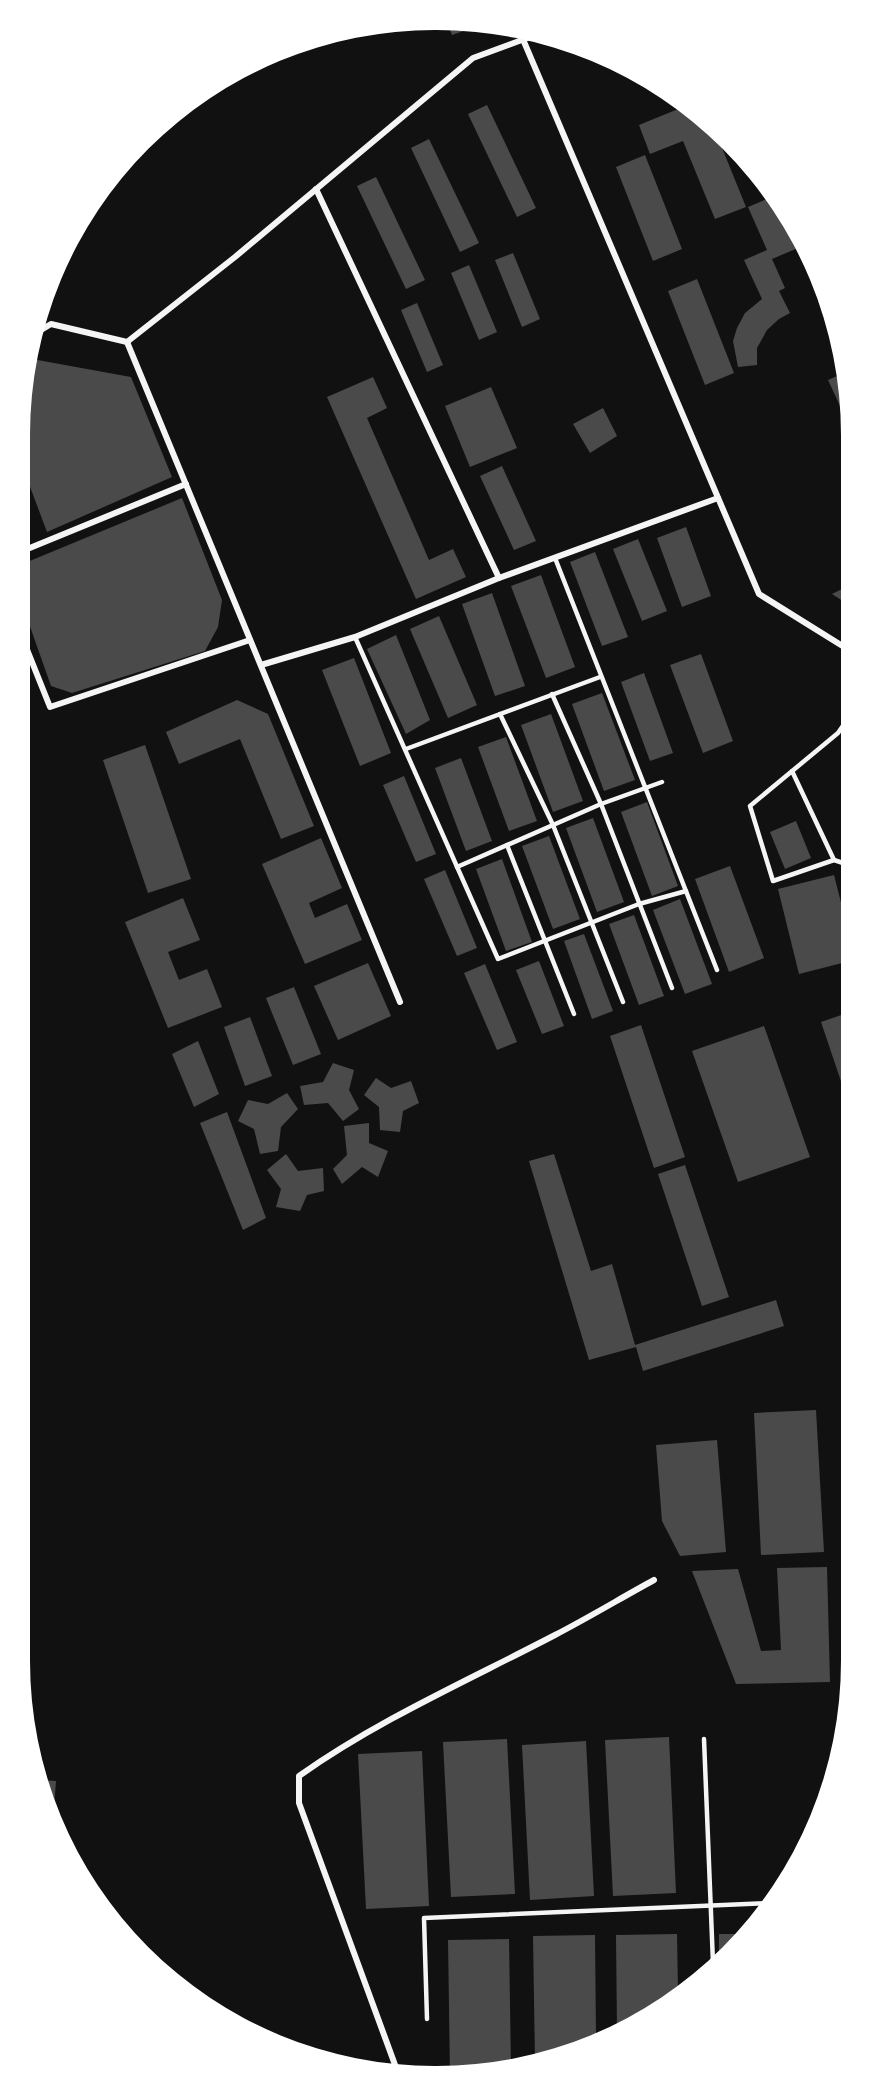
<svg xmlns="http://www.w3.org/2000/svg" width="871" height="2096" viewBox="0 0 871 2096" font-family="'DejaVu Sans',sans-serif">
<style>
.building{fill:#4a4a4a}
.lines{fill:none;stroke-linecap:round;stroke-linejoin:round}
.service{stroke:#f5f5f5;stroke-width:4.5}
.minor{stroke:#f5f5f5;stroke-width:6}
</style>
<rect width="100%" height="100%" fill="#111"/>
<g class="building">
<path d="M447,22L487,23L452,35Z"/>
<path d="M487,105L536,208L517,217L468,114Z"/>
<path d="M688,105L716,133L746,207L715,219L683,141L650,154L639,125Z"/>
<path d="M429,139L479,243L460,252L411,148Z"/>
<path d="M645,155L682,249L653,261L616,167Z"/>
<path d="M376,177L425,280L406,289L357,186Z"/>
<path d="M774,196L798,248L772,259L785,288L779,291L790,313L779,319L767,330L757,348V365L738,367L733,341L737,328L745,313L762,299L744,260L767,250L748,207Z"/>
<path d="M513,253L540,319L522,327L495,260Z"/>
<path d="M469,265L497,332L479,340L451,273Z"/>
<path d="M697,279L734,373L705,385L668,291Z"/>
<path d="M823,288L839,348L836,349L816,290Z"/>
<path d="M417,303L443,365L427,372L401,310Z"/>
<path d="M32,359L131,377L172,477L47,532L20,460V436Z"/>
<path d="M846,372L848,381V423L828,380Z"/>
<path d="M373,377L387,408L367,418L429,560L453,549L466,577L416,599L327,397Z"/>
<path d="M491,387L517,448L470,467L445,406Z"/>
<path d="M603,408L617,436L590,453L573,424Z"/>
<path d="M502,466L536,541L514,550L480,476Z"/>
<path d="M182,498L222,600L218,627L205,651L72,693L51,686L20,598V565Z"/>
<path d="M686,527L711,596L682,607L657,538Z"/>
<path d="M638,539L667,611L642,621L613,549Z"/>
<path d="M595,552L628,637L602,646L570,562Z"/>
<path d="M541,575L575,667L546,678L511,586Z"/>
<path d="M848,586L849,605L832,594Z"/>
<path d="M492,593L525,686L495,696L462,604Z"/>
<path d="M439,616L477,705L448,718L410,629Z"/>
<path d="M396,635L430,720L406,734L367,649Z"/>
<path d="M701,654L733,741L703,753L670,665Z"/>
<path d="M354,658L391,753L360,766L322,670Z"/>
<path d="M644,673L673,753L650,761L621,682Z"/>
<path d="M602,693L635,780L604,791L572,704Z"/>
<path d="M237,700L268,714L314,826L281,839L240,739L179,764L166,732Z"/>
<path d="M551,714L583,801L553,812L521,725Z"/>
<path d="M506,737L537,821L509,831L478,747Z"/>
<path d="M145,745L191,879L148,893L103,760Z"/>
<path d="M461,758L492,841L466,851L435,768Z"/>
<path d="M404,776L436,854L416,862L383,785Z"/>
<path d="M647,802L678,886L652,896L621,812Z"/>
<path d="M593,818L624,902L597,912L566,828Z"/>
<path d="M796,821L811,858L785,869L770,832Z"/>
<path d="M549,836L580,919L553,929L522,846Z"/>
<path d="M321,838L342,888L309,903L315,918L347,904L362,940L305,964L262,864Z"/>
<path d="M502,859L532,942L506,951L476,869Z"/>
<path d="M730,866L764,958L729,972L695,879Z"/>
<path d="M445,870L477,948L457,956L424,879Z"/>
<path d="M834,875L849,934L850,961L799,974L778,889Z"/>
<path d="M183,898L200,940L168,952L179,980L207,969L222,1007L168,1028L125,922Z"/>
<path d="M680,899L712,984L685,994L653,910Z"/>
<path d="M634,915L664,996L639,1005L609,924Z"/>
<path d="M584,934L613,1011L592,1019L564,941Z"/>
<path d="M539,961L564,1026L542,1034L516,970Z"/>
<path d="M368,963L391,1016L338,1040L314,986Z"/>
<path d="M485,964L517,1042L497,1050L464,973Z"/>
<path d="M294,987L321,1054L293,1065L266,998Z"/>
<path d="M850,1012V1108L821,1022Z"/>
<path d="M250,1017L272,1076L245,1086L224,1027Z"/>
<path d="M641,1025L685,1157L654,1168L610,1036Z"/>
<path d="M764,1026L810,1157L738,1182L692,1051Z"/>
<path d="M198,1041L219,1094L194,1107L172,1054Z"/>
<path d="M333,1063L354,1070L349,1090L359,1109L343,1121L328,1103L304,1105L300,1086L323,1082Z"/>
<path d="M376,1078L391,1088L411,1081L419,1103L403,1111L400,1132L380,1130L379,1107L364,1095Z"/>
<path d="M287,1093L298,1109L281,1127L278,1151L260,1154L254,1129L238,1121L248,1100L268,1104Z"/>
<path d="M227,1112L266,1218L243,1230L200,1123Z"/>
<path d="M369,1123V1143L388,1151L378,1177L362,1167L342,1184L333,1169L347,1155L344,1126Z"/>
<path d="M286,1154L298,1171L323,1168L324,1191L307,1195L300,1211L276,1207L281,1189L267,1170Z"/>
<path d="M554,1154L591,1271L612,1264L635,1345L776,1300L784,1326L643,1371L636,1347L589,1360L529,1161Z"/>
<path d="M685,1165L729,1297L702,1306L658,1174Z"/>
<path d="M816,1410L824,1552L761,1555L754,1413Z"/>
<path d="M717,1440L726,1552L680,1556L662,1521L656,1445Z"/>
<path d="M827,1567L830,1682L736,1684L692,1571L738,1569L761,1651L781,1650L777,1568Z"/>
<path d="M669,1737L676,1893L613,1896L605,1740Z"/>
<path d="M507,1739L515,1894L451,1897L443,1742Z"/>
<path d="M586,1741L594,1896L530,1900L522,1745Z"/>
<path d="M422,1751L429,1906L366,1909L358,1754Z"/>
<path d="M39,1780L56,1781L53,1820L42,1795Z"/>
<path d="M677,1934L678,1992L644,2021L617,2031L616,1935Z"/>
<path d="M719,1934H749L719,1959Z"/>
<path d="M595,1935L596,2038L535,2061L533,1936Z"/>
<path d="M509,1939L511,2069L450,2075L448,1940Z"/>
</g>
<g class="lines">
<g class="service">
<path d="M555,558L717,970"/>
<path d="M355,637L498,959L639,904L686,891"/>
<path d="M552,694L601,804L672,988"/>
<path d="M500,714L553,825L623,1002"/>
<path d="M849,717L838,733L750,806L773,881L834,860L849,865"/>
<path d="M406,749L600,677"/>
<path d="M792,771L834,860"/>
<path d="M507,845L574,1014"/>
<path d="M457,867L601,804L662,782"/>
<path d="M704,1739L713,1963"/>
<path d="M427,2019L424,1918L771,1903"/>
</g>
<g class="minor">
<path d="M519,30L759,594L849,650"/>
<path d="M316,189L499,578"/>
<path d="M36,333L51,324L127,342L235,257L473,58L538,34"/>
<path d="M127,342L400,1002"/>
<path d="M20,552L186,484"/>
<path d="M20,632L50,707L250,640"/>
<path d="M261,665L355,637L499,578L718,498"/>
<path d="M398,2073L299,1803V1776C378,1720 469,1680 555,1635C588,1618 621,1598 654,1580"/>
</g>
</g>
<path d="M0 0H871V2096H0ZM435 30H436A405 405 0 0 1 841 435V1661A405 405 0 0 1 436 2066H435A405 405 0 0 1 30 1661V435A405 405 0 0 1 435 30Z" fill="#fff" fill-rule="evenodd"/>
</svg>
